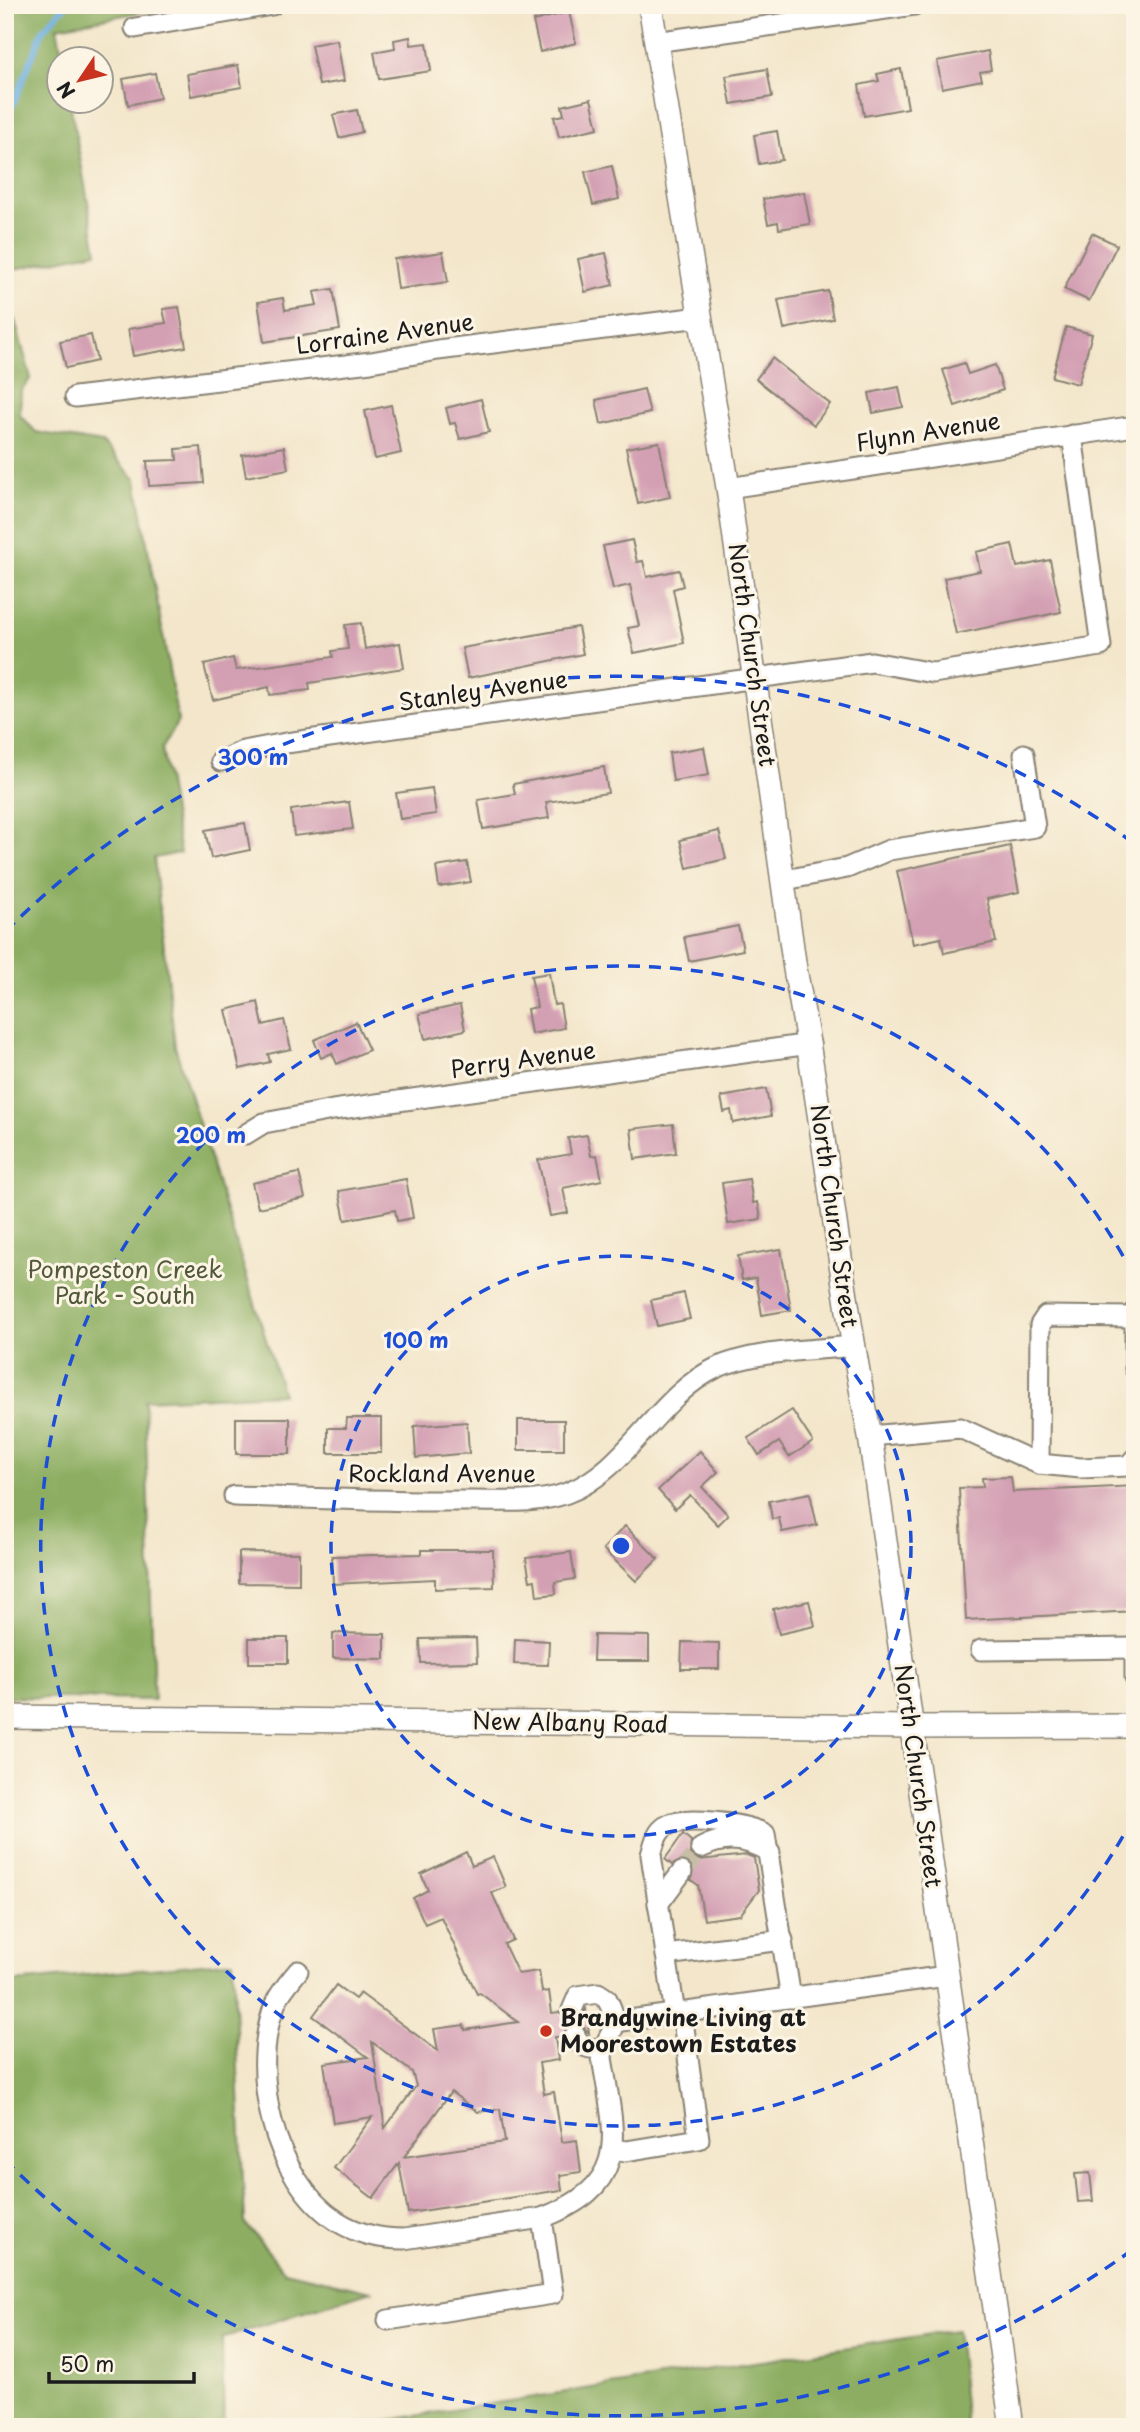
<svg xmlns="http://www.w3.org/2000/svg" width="1140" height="2432" viewBox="0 0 1140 2432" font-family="'Playpen Sans',sans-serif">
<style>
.forest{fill:#8dae62;stroke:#54653f;stroke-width:2}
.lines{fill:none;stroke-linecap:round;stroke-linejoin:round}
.stream{stroke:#6db0e2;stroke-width:6}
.building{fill:#d39fb3;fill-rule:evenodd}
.minor-tunnel{stroke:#c8bea7;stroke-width:19;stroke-dasharray:19 10;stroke-linecap:butt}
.minor-casing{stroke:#888173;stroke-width:23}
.major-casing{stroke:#888173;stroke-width:26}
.minor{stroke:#fff;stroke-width:19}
.major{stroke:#fff;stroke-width:23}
.ring{fill:none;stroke:#1d4ed8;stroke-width:3.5;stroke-dasharray:12 9}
.poi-dot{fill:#c8321e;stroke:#fcf5e5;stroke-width:2.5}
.labels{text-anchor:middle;stroke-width:6;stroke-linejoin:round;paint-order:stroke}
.street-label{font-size:23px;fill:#1c1c1c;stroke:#fcf5e5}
.park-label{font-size:23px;fill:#505939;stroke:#fcf5e5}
.poi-label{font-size:23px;font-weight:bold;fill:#1c1c1c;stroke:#fcf5e5;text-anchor:start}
.centre{fill:#1d4ed8;stroke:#fcf5e5;stroke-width:3.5}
.ring-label{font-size:21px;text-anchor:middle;font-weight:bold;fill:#1d4ed8;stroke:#fcf5e5;stroke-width:6;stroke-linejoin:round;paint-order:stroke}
</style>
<rect width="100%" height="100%" fill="#fcf5e5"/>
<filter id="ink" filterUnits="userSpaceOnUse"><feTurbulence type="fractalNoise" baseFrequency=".0143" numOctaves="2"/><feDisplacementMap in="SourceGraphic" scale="14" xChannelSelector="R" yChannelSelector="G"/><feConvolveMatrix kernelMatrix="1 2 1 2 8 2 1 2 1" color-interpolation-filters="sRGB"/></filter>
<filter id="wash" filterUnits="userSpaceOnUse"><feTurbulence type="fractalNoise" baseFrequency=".00686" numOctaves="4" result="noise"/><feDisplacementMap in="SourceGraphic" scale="28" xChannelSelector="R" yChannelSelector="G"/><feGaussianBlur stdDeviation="1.57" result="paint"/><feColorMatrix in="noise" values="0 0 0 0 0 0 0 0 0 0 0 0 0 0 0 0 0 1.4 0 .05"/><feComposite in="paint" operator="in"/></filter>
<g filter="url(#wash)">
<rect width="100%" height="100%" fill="#f3e6ca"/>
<g class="forest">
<path d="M5,5H181L57,27L63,59L60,60V102H70L97,252L5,271Z"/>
<path d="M5,285L31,378L21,391L20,415L36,432L102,443L136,480L178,721L162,748L180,853L154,858L175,1046L283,1394L145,1400L154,1700L5,1697Z"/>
<path d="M233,1961L245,2223L284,2271L371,2291L222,2338L224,2427H5V1983Z"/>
<path d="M957,2330L966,2427H345Z"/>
</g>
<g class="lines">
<path class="stream" d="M5,125L43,30L66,5"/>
</g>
<g id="blocks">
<g class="building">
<path d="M569,12L576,43L540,52L533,21Z"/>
<path d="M410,37L411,45L427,43L431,71L379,79L374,52L395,48L394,40Z"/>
<path d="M337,40L344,81L319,85L311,45Z"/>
<path d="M988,51L991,70L980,72L982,80L942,88L937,61Z"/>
<path d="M238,65L242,87L191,96L187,74Z"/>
<path d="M767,69L772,97L731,104L726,76Z"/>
<path d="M901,69L908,108L864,116L859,85L879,81L877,74Z"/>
<path d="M155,73L160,98L128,105L123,79Z"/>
<path d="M591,99L598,128L559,137L554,117L564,115L562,106Z"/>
<path d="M357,110L362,132L339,138L333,115Z"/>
<path d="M777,131L782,160L759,164L754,135Z"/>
<path d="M612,166L619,199L593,205L585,172Z"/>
<path d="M804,192L810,224L779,229L778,222L768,224L763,199Z"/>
<path d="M1092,233L1117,245L1089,301L1064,289Z"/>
<path d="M443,252L448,282L398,289L394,259Z"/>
<path d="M606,253L613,285L585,292L578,259Z"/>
<path d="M333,289L340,330L264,342L258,302L283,298L285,310L317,305L314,292Z"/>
<path d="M828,291L833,319L784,329L778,300Z"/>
<path d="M179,307L186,347L133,356L128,329L166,323L163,309Z"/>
<path d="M1066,327L1092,334L1078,384L1052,377Z"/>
<path d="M91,335L97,361L66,368L60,341Z"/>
<path d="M772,358L830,404L814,425L756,379Z"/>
<path d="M964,363L968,374L995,365L1003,390L955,406L943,370Z"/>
<path d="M899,387L903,407L873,413L869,393Z"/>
<path d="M644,389L650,413L601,424L596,400Z"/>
<path d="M481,399L489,432L460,439L455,423L450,424L446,408Z"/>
<path d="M391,405L401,453L375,459L365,411Z"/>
<path d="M659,442L670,497L638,504L626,448Z"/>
<path d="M201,447L204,483L149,486L147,461L177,460L176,449Z"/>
<path d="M284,447L288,469L246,477L242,455Z"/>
<path d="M632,540L637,562L643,561L647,577L679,570L683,586L673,589L684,643L634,653L628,628L639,626L630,585L613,589L603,546Z"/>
<path d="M1012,544L1017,567L1050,560L1061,612L956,634L944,578L980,571L976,552Z"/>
<path d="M361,623L365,649L400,643L404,668L309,683L310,690L270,695L269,687L213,700L204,665L233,658L236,670L333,657L332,651L348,649L345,625Z"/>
<path d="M578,627L583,654L468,678L462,648Z"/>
<path d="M704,747L709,775L673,781L669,753Z"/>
<path d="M604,767L608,793L546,802L549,818L483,829L478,800L515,794L513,784Z"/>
<path d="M432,788L436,814L400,819L396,793Z"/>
<path d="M349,802L353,829L294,836L291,810Z"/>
<path d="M245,823L250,850L211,858L205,830Z"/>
<path d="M719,831L726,859L687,868L680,840Z"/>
<path d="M1010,846L1019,892L987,899L996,942L944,953L941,938L913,944L897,871Z"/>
<path d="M467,862L471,882L439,887L436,867Z"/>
<path d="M738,926L743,950L689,961L684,937Z"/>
<path d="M549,973L554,1005L560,1004L564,1028L531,1034L527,1009L537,1007L531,976Z"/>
<path d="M258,1002L263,1025L284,1020L291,1049L268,1054L270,1062L240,1069L226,1010Z"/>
<path d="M460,1005L465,1030L425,1039L419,1014Z"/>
<path d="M356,1022L369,1050L337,1064L332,1053L321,1058L314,1040Z"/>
<path d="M766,1089L771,1116L733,1123L731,1110L724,1112L721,1097Z"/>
<path d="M673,1124L676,1153L635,1159L631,1129Z"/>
<path d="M587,1135L591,1156L597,1155L602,1180L563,1188L568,1213L550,1216L538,1160L571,1154L568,1138Z"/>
<path d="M299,1173L305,1198L258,1208L252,1183Z"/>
<path d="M406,1179L413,1218L397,1221L395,1210L345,1220L339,1191Z"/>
<path d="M749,1179L753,1203L758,1202L761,1219L728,1224L722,1183Z"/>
<path d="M781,1249L791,1310L762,1315L756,1278L742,1280L738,1256Z"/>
<path d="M684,1293L690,1319L657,1326L651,1300Z"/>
<path d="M792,1410L813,1442L789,1457L779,1442L759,1455L748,1438Z"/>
<rect x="236" y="1418" width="54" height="36"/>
<path d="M347,1418H381V1453H328V1428H346Z"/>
<rect x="518" y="1420" width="46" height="30"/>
<path d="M467,1422L469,1453L416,1458L414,1426Z"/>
<path d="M700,1451L718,1472L702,1487L728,1515L718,1525L690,1495L675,1509L658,1490Z"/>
<path d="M1011,1477L1013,1492L1135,1486V1611L966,1620L959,1488L983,1487L982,1478Z"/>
<path d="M810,1493L817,1525L782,1532L779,1518L772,1519L769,1501Z"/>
<path d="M625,1526L658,1559L636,1581L603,1549Z"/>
<path d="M422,1550H493L494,1587L435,1589V1579L333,1584L332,1556L422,1554Z"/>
<path d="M239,1552L299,1553V1584L239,1583Z"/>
<path d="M571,1552L575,1579L555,1582L556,1594L537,1596L535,1580L530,1581L526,1558Z"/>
<path d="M809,1601L815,1626L779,1634L773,1609Z"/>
<path d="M333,1633L385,1634V1659L333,1658Z"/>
<path d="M594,1635L649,1636V1661H593Z"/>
<rect x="249" y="1638" width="39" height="25"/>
<path d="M476,1638L477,1662L421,1663L420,1639Z"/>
<path d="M515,1639L549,1641L548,1665L514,1664Z"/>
<path d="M682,1642L719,1643V1669H681Z"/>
<path d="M683,1834L691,1841L690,1854L699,1860L747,1855L754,1858L759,1890L740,1915L704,1920L698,1885L691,1880L693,1867L684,1860L672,1865L665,1859Z"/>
<path d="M466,1852L472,1866L493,1857L506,1887L492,1893L513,1940L504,1944L518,1974L539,1971L542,1992L549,1991L552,2013L560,2012L567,2021L579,2020L586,2009L589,2033L581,2025L569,2024L563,2036L555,2037L558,2060L539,2063L544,2094L554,2092L562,2142L577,2140L581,2172L560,2175L562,2190L408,2213L399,2163L373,2198L334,2168L372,2117L333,2123L324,2063L368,2057L313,2016L336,1985L355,1999L360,1993L438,2051L434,2029L464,2025L465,2030L518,2022L480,1993L477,1994L441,1917L425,1924L413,1898L428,1890L421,1874ZM372,2042L412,2072L416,2086L385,2128ZM451,2092L478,2112L500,2109L505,2142L404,2157Z"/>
<path d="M1090,2173L1093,2201L1078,2202L1075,2174Z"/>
</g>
</g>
</g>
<g filter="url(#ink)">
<use href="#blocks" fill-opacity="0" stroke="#888173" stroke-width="2"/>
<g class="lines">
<path class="minor-tunnel" d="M682,1872L701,1848"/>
<defs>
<g id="minor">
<path d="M135,28L272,5"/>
<path d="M655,42L914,5"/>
<path d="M75,397L371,362L438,350L700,317"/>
<path d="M728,488L1135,426"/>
<path d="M221,761L243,751L286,743L872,662L933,673L1101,646L1072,435"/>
<path d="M785,880L847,868L889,850L1035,827L1024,754"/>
<path d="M246,1134L264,1123L333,1110L810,1044"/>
<path d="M1135,1311V1369"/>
<path d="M870,1436L960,1428L1039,1464L1081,1468L1128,1466L1135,1458"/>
<path d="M1039,1464L1040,1325L1046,1316L1134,1317"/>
<path d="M234,1496C313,1498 393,1502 472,1501C503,1501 538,1504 567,1493C628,1470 657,1396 716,1368C757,1350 808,1351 852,1346"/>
<path d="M1135,1648V1677"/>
<path d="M981,1650L1134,1648"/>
<path d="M701,1848C725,1835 748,1838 770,1853"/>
<path d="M658,1904L682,1872"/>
<path d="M666,1955L783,1940"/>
<path d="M298,1971C291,1980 281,1991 276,2002C248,2069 273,2180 337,2221C357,2234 380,2239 404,2239L542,2218C632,2184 615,2136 602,2058C604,2031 625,2034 607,1999L598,1993L578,1996L572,2010"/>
<path d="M675,2014L651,1855C654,1845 656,1832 666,1826C682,1815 749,1824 765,1834L791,1998"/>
<path d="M615,2022L946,1976"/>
<path d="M575,2035C580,2048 590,2049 603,2049"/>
<path d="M613,2149L626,2151L699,2139L682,2013"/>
<path d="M388,2320L553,2294L542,2218"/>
</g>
<g id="major">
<path d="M650,5L728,488L795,969C825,1124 839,1281 870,1436L1012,2427"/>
<path d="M5,1717L911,1727L1135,1726"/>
</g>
</defs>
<use href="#minor" class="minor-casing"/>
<use href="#major" class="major-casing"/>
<use href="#minor" class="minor"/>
<use href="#major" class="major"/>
</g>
</g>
<g class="ring">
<circle cx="621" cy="1546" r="290"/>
<path d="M1133 1818A580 580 0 1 1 1133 1274"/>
<path d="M1132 2250A870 870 0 0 1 6 2161M6 931A870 870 0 0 1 1132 842"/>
</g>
<circle class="poi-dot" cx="546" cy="2031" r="7"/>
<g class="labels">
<g class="street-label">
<text transform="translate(385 334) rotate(-8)" y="8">Lorraine Avenue</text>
<text transform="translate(928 432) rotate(-9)" y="8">Flynn Avenue</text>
<text transform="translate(752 655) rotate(82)" y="8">North Church Street</text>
<text transform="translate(483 691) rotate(-8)" y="8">Stanley Avenue</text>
<text transform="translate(523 1060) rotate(-8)" y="8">Perry Avenue</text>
<text transform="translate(834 1216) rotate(82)" y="8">North Church Street</text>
<text x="442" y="1482">Rockland Avenue</text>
<text transform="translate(570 1723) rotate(1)" y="8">New Albany Road</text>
<text transform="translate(918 1776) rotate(82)" y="8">North Church Street</text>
</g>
<g class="park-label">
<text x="125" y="1278">Pompeston Creek<tspan x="125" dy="26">Park - South</tspan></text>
</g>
<g class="poi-label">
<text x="560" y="2026">Brandywine Living at<tspan x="560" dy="26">Moorestown Estates</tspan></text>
</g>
</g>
<circle cx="621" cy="1546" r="10" class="centre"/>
<g class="ring-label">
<text x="253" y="765">300 m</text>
<text x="211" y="1143">200 m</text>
<text x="416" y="1348">100 m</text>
</g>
<rect width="1140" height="2432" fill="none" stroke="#fcf5e5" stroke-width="28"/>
<g transform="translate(80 80) rotate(235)"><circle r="33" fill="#fcf5e5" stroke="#a29e95" stroke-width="2"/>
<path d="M0-5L12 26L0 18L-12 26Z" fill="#c8321e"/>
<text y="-10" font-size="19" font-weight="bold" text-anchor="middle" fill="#1c1c1c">N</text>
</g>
<path d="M49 2372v10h145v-10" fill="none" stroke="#1c1c1c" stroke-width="3.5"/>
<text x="60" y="2372" font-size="21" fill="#1c1c1c" stroke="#fcf5e5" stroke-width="5" paint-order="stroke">50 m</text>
</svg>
